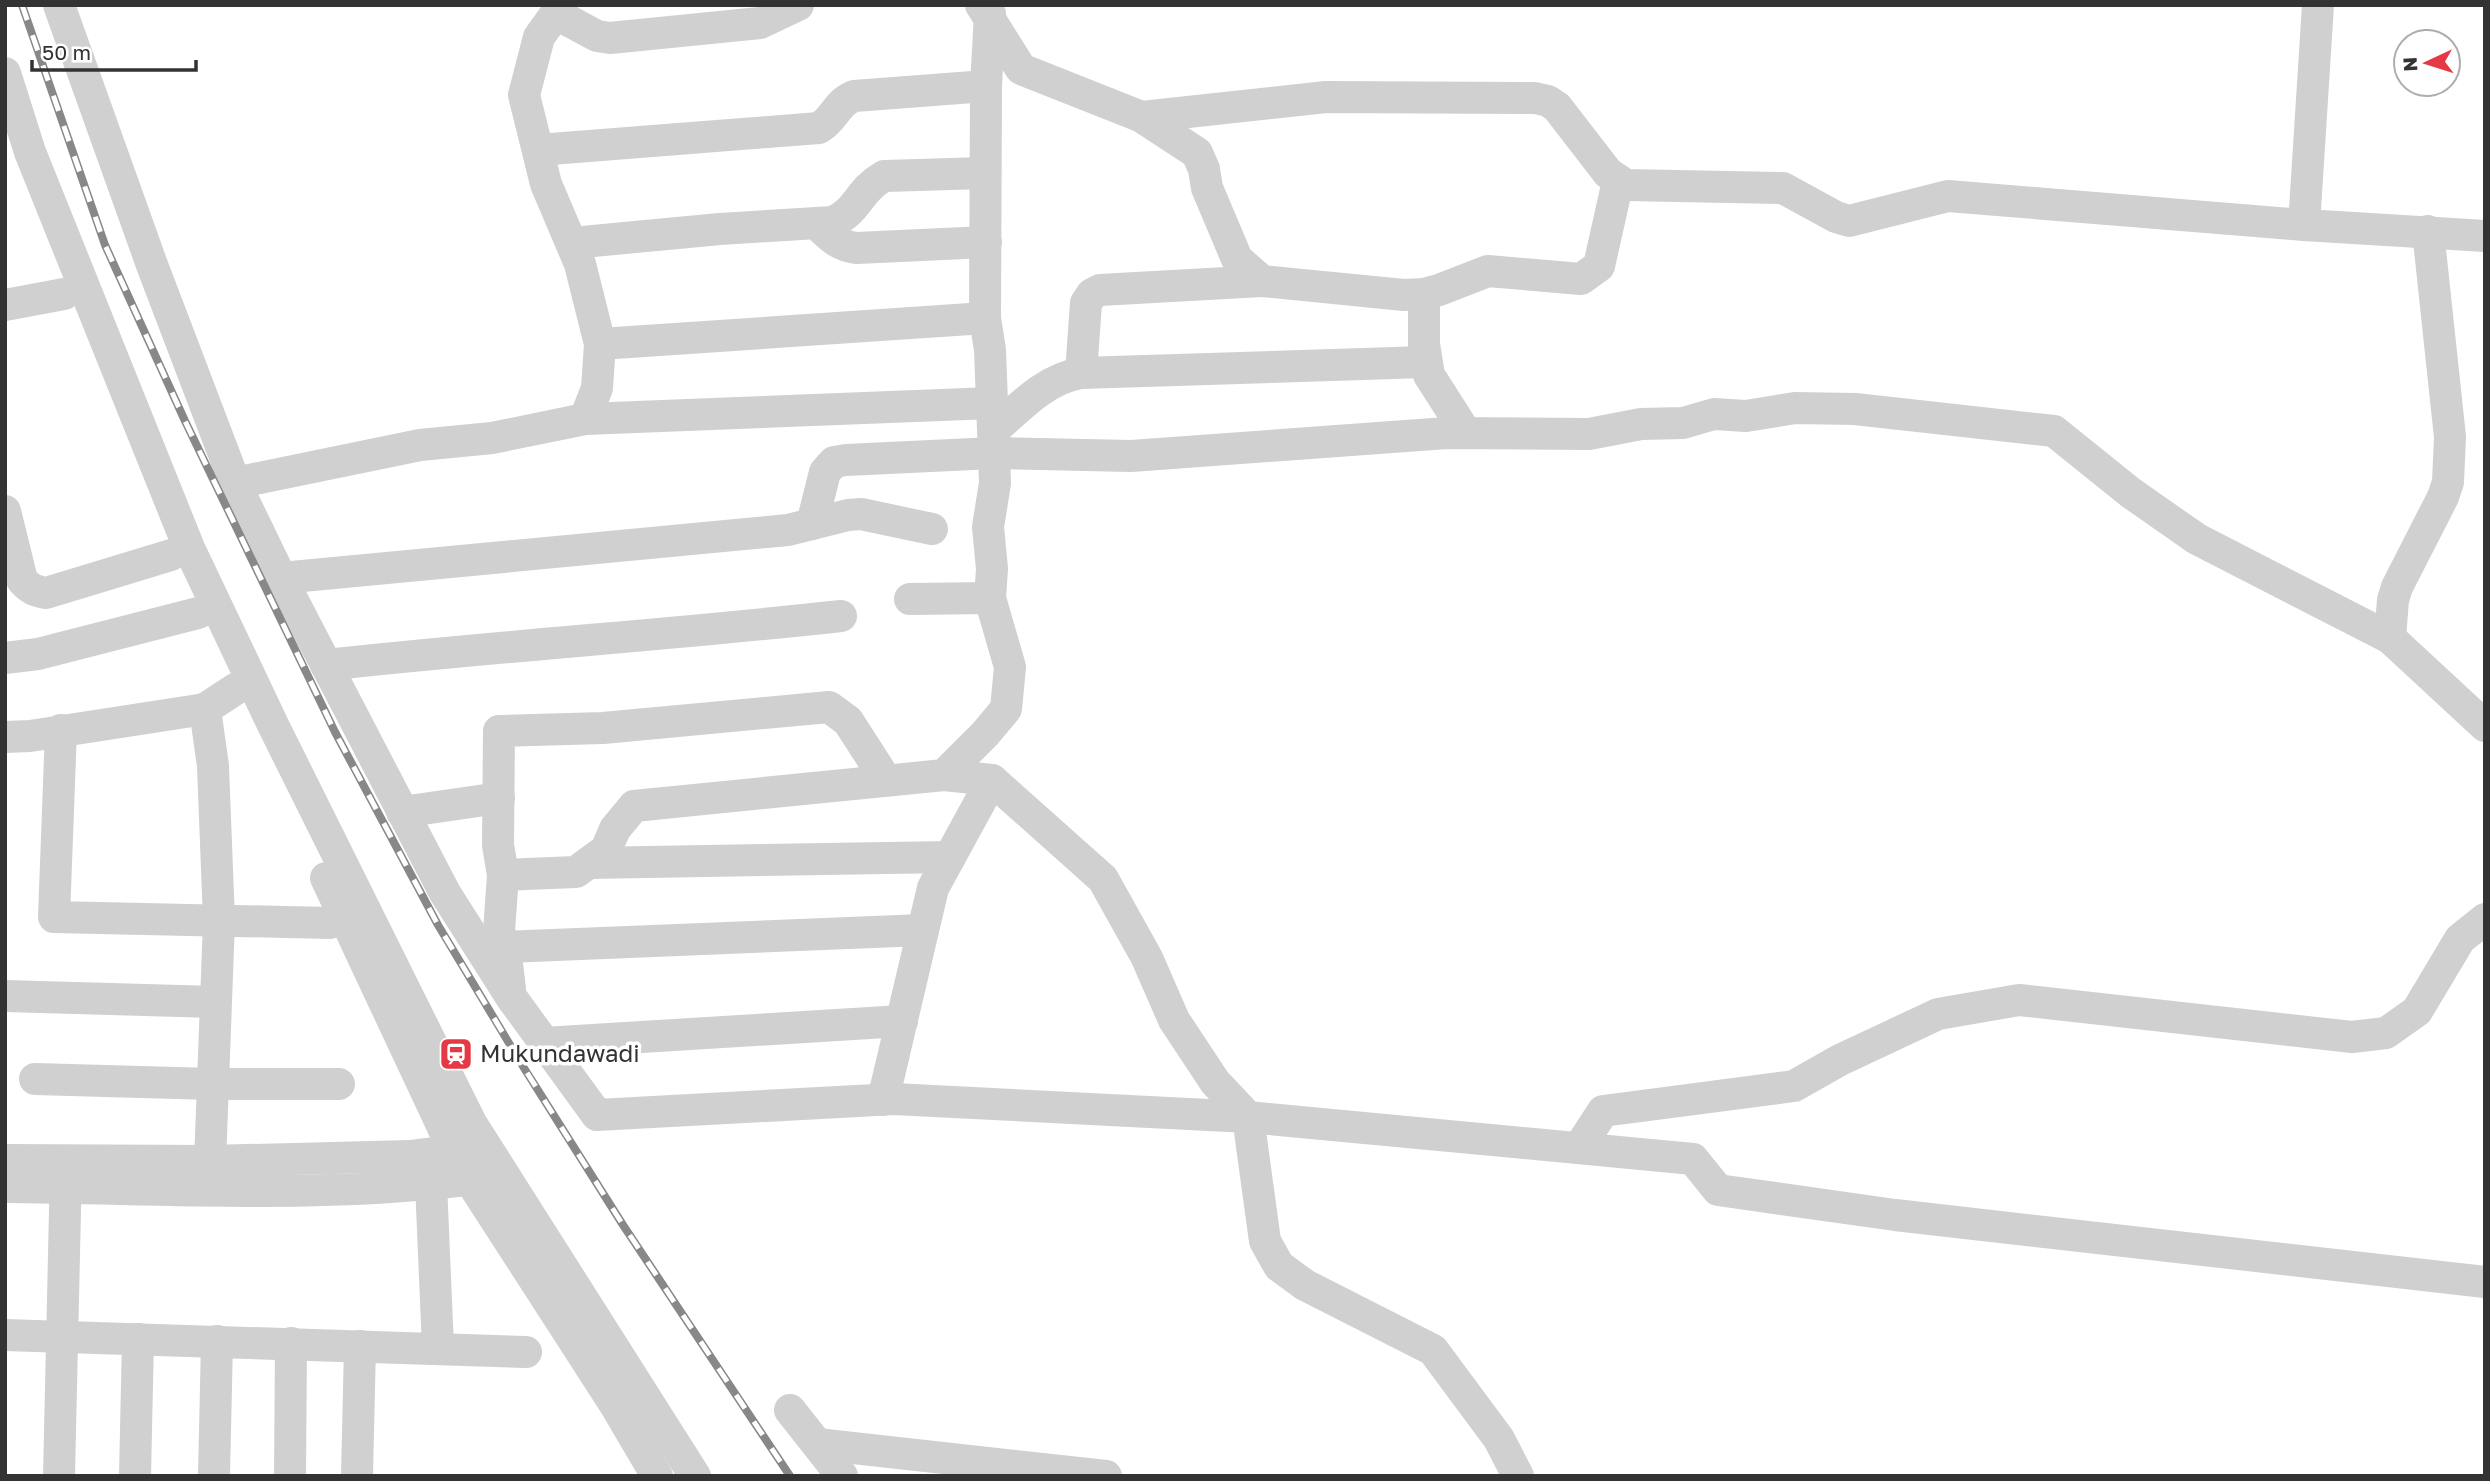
<svg xmlns="http://www.w3.org/2000/svg" width="2490" height="1481" viewBox="0 0 2490 1481" font-family="'Golos Text',sans-serif">
<style>
.lines{fill:none;stroke-linecap:round;stroke-linejoin:round}
.minor{stroke:#d0d0d0;stroke-width:32}
.rail-casing{stroke:#888;stroke-width:8}
.rail{stroke:#fff;stroke-width:5;stroke-dasharray:16;stroke-linecap:butt}
.labels{text-anchor:middle;stroke-width:7;stroke-linejoin:round;paint-order:stroke}
.poi-label{font-size:24px;fill:#333;stroke:#fff;text-anchor:start}
</style>
<rect width="100%" height="100%" fill="#fff"/>
<g class="lines">
<g class="minor">
<path d="M59,5L152,265L235,483L281,578L445,893L511,997L597,1115L894,1099L1248,1117L1265,1241L1279,1266L1305,1285L1433,1350L1499,1439L1518,1476"/>
<path d="M562,5L539,37L524,95L546,184L580,264L600,344L597,388L585,419"/>
<path d="M981,5L1021,69L1142,117L1197,153L1204,169L1207,188L1237,259L1262,281L1404,295L1424,294L1439,290L1488,271L1581,279L1599,266L1618,181"/>
<path d="M556,14L597,36L610,38L760,23L798,5"/>
<path d="M5,73L30,152L189,548L274,727L471,1123L695,1476"/>
<path d="M1142,117L1326,97L1535,98L1548,101L1557,107L1608,173L1626,185L1783,188L1836,217L1849,221L1948,196L2304,225L2485,236"/>
<path d="M538,150L819,128C836,118 835,104 854,96L986,86"/>
<path d="M818,225C830,237 839,246 857,248L986,242"/>
<path d="M2304,225L2318,5"/>
<path d="M572,243L720,229L833,222C858,211 858,191 884,176L985,173"/>
<path d="M1424,294V344L1429,375L1466,433"/>
<path d="M5,305L64,294"/>
<path d="M600,344L985,318"/>
<path d="M1081,373L1086,303L1092,294L1100,290L1262,281"/>
<path d="M993,431C1020,407 1045,379 1081,373L1425,362"/>
<path d="M235,483L420,445L492,438L585,419L992,403"/>
<path d="M5,511L22,580C29,588 34,591 46,593L171,555"/>
<path d="M812,524L825,472L834,462L846,460L994,453L1131,456L1447,433L1589,434L1641,424L1683,423L1714,414L1746,416L1795,408L1855,409L2054,431L2131,493L2197,539L2390,638L2485,726"/>
<path d="M281,578L788,530L848,515L861,514L932,529"/>
<path d="M910,599L990,598"/>
<path d="M2390,638L2393,600L2397,587L2443,497L2448,482L2450,437L2428,231"/>
<path d="M5,658L38,654L198,613"/>
<path d="M326,665C497,646 670,635 841,616"/>
<path d="M205,709L237,688"/>
<path d="M61,730L54,917L330,923"/>
<path d="M5,737L30,736L205,709L213,766L219,921L209,1190"/>
<path d="M944,775L985,734L1006,709L1010,667L990,598L992,569L988,527L995,483L990,350L985,318L986,86L990,14"/>
<path d="M402,812L499,798"/>
<path d="M588,863L950,857"/>
<path d="M503,875L576,872L606,850L615,829L634,806L944,775L992,780L1103,879L1147,958L1174,1020L1215,1082L1248,1117L1693,1159L1718,1190L1895,1215L2485,1282"/>
<path d="M326,878L454,1151L470,1180L614,1403L657,1476"/>
<path d="M505,947L923,930"/>
<path d="M510,989L505,947L499,931L503,875L498,845L499,731L603,728L829,707L848,721L886,780"/>
<path d="M5,996L215,1002"/>
<path d="M544,1043L902,1021"/>
<path d="M35,1079L212,1084H339"/>
<path d="M883,1100L933,888L992,780"/>
<path d="M1579,1148L1603,1111L1794,1086L1840,1060L1938,1014L2019,1000L2352,1037L2386,1033L2417,1011L2460,939L2485,919"/>
<path d="M5,1160L210,1161L410,1156L472,1148"/>
<path d="M431,1183L438,1348"/>
<path d="M5,1187C166,1188 330,1200 490,1177"/>
<path d="M5,1335L526,1352"/>
<path d="M790,1410L842,1476"/>
<path d="M817,1444L1106,1476"/>
<path d="M59,1476L66,1166"/>
<path d="M135,1476L138,1339"/>
<path d="M214,1476L217,1341"/>
<path d="M290,1476L291,1343"/>
<path d="M357,1476L360,1346"/>
</g>
<defs>
<path id="rail" d="M22,5L105,245L185,421L335,732L438,925L524,1068L623,1225L790,1476"/>
</defs>
<use href="#rail" class="rail-casing"/>
<use href="#rail" class="rail"/>
</g>
<defs>
<symbol id="station-square" viewBox="-11 -11 22 22"><rect x="-9" y="-9" width="18" height="18" rx="4" fill="#e63946" stroke="#fff"/><path d="M-3-6H3Q5-6 5-4V2Q5 4 3 4L4.5 6H3L1.5 4h-3L-3 6H-4.5L-3 4Q-5 4-5 2V-4Q-5-6-3-6ZM-3.5-4v3h7v-3ZM-3.5 1v1.5H-2V1ZM2 1v1.5H3.5V1Z" fill="#fff"/></symbol>
</defs>
<g fill-rule="evenodd">
<use href="#station-square" x="437" y="1035" width="38" height="38"/>
</g>
<g class="labels">
<g class="poi-label">
<text x="480" y="1062">Mukundawadi</text>
</g>
</g>
<rect width="2490" height="1481" fill="none" stroke="#333333" stroke-width="14"/>
<g transform="translate(2427 63) rotate(266)"><circle r="33" fill="#ffffff" stroke="#adadad" stroke-width="2"/>
<path d="M0-5L12 26L0 18L-12 26Z" fill="#e63946"/>
<text y="-10" font-size="19" font-weight="bold" text-anchor="middle" fill="#333333">N</text>
</g>
<path d="M32 60v10h164v-10" fill="none" stroke="#333333" stroke-width="3.5"/>
<text x="42" y="60" font-size="21" fill="#333333" stroke="#ffffff" stroke-width="5" paint-order="stroke">50 m</text>
</svg>
